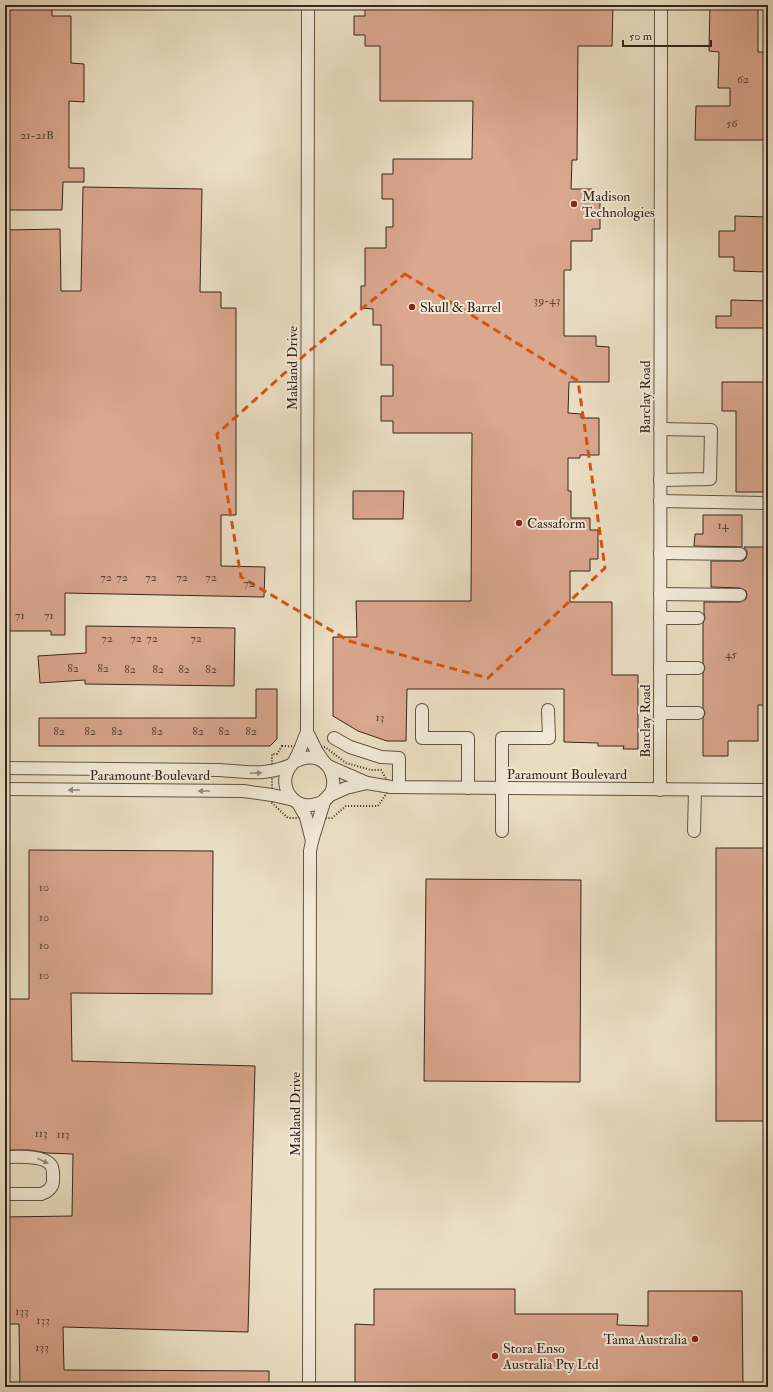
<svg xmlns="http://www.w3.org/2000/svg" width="773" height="1392" viewBox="0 0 773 1392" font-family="'IM FELL Double Pica',serif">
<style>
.building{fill:#daa78f;stroke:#36261c}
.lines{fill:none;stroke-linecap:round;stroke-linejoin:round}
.minor-casing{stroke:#635446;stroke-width:14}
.path{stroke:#36261c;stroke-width:2;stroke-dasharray:1 2;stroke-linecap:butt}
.minor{stroke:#f2ead8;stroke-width:12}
.oneway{fill:#94887a}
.marked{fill:none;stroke:#d6540e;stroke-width:3;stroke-dasharray:8 5;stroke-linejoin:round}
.poi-dot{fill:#8f2418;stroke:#f2ead8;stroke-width:1.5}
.labels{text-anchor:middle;stroke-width:4;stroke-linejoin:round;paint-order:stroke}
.number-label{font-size:12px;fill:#5f4639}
.poi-label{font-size:14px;fill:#36261c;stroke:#f2ead8;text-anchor:start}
.street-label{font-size:14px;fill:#36261c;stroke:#f2ead8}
</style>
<rect width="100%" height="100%" fill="#ebdfc3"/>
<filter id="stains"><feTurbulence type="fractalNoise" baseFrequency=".005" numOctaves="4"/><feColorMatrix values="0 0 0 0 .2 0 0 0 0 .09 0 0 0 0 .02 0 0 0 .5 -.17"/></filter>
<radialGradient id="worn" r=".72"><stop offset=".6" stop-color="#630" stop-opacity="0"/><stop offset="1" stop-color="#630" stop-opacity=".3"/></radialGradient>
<g class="building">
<path d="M5,5H52V16H71V63L84,64V102L69,101V168H84V182H63L62,210H5Z"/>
<path d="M365,5H613L612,46H578L577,160H572L571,189H592V200H600V229H592V241H571V270H564V336H596V346L609,347V382H569L568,413L581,414V418H599V455H580V458H568V491H571V518H590V530H598V559H590V571H570V602H612V675H638V749H623L624,746H598V743L564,742V689H407L406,741H387L358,731L333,716V637H357L356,601H471L472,433H393V421H381V396H393V365H381V325H373V309L361,308V286H365V248H386V227H393V199H382V174H393V159H472L473,101H380V46H365V35H354V16H365Z"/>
<path d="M710,5H758V52H768V140H695L696,106H730V88H718L719,52L709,51Z"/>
<path d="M83,187L202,189L200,292H221V308H236V515H221V566L265,567L264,597L65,593V635H51V631H5V230L60,229L61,291H81Z"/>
<path d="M735,216L768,217V272L734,271V257H719V231H735Z"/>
<path d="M731,300L768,301V328H716V316H731Z"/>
<path d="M722,382H768V492H736V411H722Z"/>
<path d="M353,491H404L403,519H353Z"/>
<path d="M703,515H742V547L694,546L695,534H703Z"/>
<path d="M744,547H768V705H758V741H728V756H703V718L705,713L703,708V673L705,668L703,663V623L705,618L704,613V602H740L746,599L747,595L746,591L740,588L711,587V561H743L746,558L747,554V551Z"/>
<path d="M86,626L235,628L234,686L85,684V680L40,683L38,656L86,653Z"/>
<path d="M256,689H277V739L270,746H39V718H256Z"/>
<rect x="716" y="848" width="52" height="273"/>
<path d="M29,850L213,851L212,994L71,993L72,1061L255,1066L248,1332L63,1327L64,1370L269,1371V1387H20L19,1324H5V1217L72,1216L73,1154L47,1153L29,1150H5V999H29Z"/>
<path d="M426,879L581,880L580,1082L424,1081Z"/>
<path d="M374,1289H515V1314H618L617,1325L648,1326V1291H742L743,1387H355V1324L374,1325Z"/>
</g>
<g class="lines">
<defs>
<g id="minor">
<path d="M660,480L710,479L711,430L660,429"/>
<path d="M660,501L768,503"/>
<path d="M660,553L740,554"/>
<path d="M660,594L740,595"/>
<path d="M660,618H698"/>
<path d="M660,668H698"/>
<path d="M422,710V738H468V788"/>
<path d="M660,713H698"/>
<path d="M307,732L317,752L324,762"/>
<path d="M334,738L350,747L381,757L399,758V787"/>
<path d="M294,762C334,741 349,801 312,805C304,806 297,804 292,798C285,791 283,779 288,770C290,766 293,764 295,760C300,751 303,741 307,732L308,5"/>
<path d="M328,766L367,783L391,787L768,790"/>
<path d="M5,768L220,770C248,772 264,776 291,765"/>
<path d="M5,789L243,791L272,795L294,800"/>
<path d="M660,790L661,5"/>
<path d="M328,796L346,788L367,783"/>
<path d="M298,803L306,817L312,841"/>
<path d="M502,831V738H549L548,710"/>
<path d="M694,831L695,790"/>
<path d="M5,1157C16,1157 42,1155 50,1164C54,1168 53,1176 53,1182C52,1189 47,1192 41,1194H5"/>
<path d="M309,1387L310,851L312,841L325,799"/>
</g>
</defs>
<use href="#minor" class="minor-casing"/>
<path class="path" d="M282,746L325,747L346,763L371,770H381L391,787L378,806H346L332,818H288L272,803V754H277Z"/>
<use href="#minor" class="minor"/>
</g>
<defs><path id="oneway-solid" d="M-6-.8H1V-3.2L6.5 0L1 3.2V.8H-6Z"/></defs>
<g class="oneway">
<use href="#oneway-solid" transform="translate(256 773) rotate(-3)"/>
<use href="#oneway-solid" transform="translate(74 790) rotate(-180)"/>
<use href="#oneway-solid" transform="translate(204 791) rotate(-180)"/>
<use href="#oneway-solid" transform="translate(43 1161) rotate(24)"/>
</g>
<path class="marked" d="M405,274L578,381L605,568L488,678L349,641L241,577L217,434L308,352Z"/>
<g class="poi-dot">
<circle cx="574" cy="204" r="4"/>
<circle cx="412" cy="307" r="4"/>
<circle cx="519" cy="523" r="4"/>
<circle cx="695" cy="1339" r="4"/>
<circle cx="495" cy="1356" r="4"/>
</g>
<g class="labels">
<g class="number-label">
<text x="743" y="83">62</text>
<text x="732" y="127">56</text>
<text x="37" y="139">21-21B</text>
<text x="547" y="304">39-43</text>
<text x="723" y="529">14</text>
<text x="106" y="581">72</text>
<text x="122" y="581">72</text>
<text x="151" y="581">72</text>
<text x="182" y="581">72</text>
<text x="211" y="581">72</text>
<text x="249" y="587">72</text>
<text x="20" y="619">71</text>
<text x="49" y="619">71</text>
<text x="107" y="642">72</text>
<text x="136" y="642">72</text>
<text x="152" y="642">72</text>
<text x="196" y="642">72</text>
<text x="731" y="658">45</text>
<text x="73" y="672">82</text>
<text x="103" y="672">82</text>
<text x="130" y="673">82</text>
<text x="158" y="673">82</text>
<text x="184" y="673">82</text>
<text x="211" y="673">82</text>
<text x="380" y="721">13</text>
<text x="59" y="735">82</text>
<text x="90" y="735">82</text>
<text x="117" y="735">82</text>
<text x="157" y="735">82</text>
<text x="198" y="735">82</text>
<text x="224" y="735">82</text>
<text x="251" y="735">82</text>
<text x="44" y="891">10</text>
<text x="44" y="921">10</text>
<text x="44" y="949">10</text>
<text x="44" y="979">10</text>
<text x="41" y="1137">113</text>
<text x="63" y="1138">113</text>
<text x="22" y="1315">133</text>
<text x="43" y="1324">133</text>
<text x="42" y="1351">133</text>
</g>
<g class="poi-label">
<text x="582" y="201">Madison<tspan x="582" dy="16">Technologies</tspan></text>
<text x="420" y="312">Skull &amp; Barrel</text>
<text x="527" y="528">Cassaform</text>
<text x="687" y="1344" text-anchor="end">Tama Australia</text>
<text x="503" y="1353">Stora Enso<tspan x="503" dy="16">Australia Pty Ltd</tspan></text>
</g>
<g class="street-label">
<text transform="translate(292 368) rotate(-90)" y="5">Makland Drive</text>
<text transform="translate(645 397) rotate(-90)" y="5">Barclay Road</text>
<text transform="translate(645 721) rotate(-90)" y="5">Barclay Road</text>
<text x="567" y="779">Paramount Boulevard</text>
<text x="150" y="780">Paramount Boulevard</text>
<text transform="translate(295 1114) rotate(-90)" y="5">Makland Drive</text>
</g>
</g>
<rect width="773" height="1392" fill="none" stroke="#ebdfc3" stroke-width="20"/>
<rect x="6" y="6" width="761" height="1380" fill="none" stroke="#36261c" stroke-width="2"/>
<rect x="10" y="10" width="753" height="1372" fill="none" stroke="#36261c"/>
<path d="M623 40v6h88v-6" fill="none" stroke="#36261c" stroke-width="2"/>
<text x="629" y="40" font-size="12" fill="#36261c" stroke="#f2ead8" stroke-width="3" paint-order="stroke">50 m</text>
<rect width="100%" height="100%" filter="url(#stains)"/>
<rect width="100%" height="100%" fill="url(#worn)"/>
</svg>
